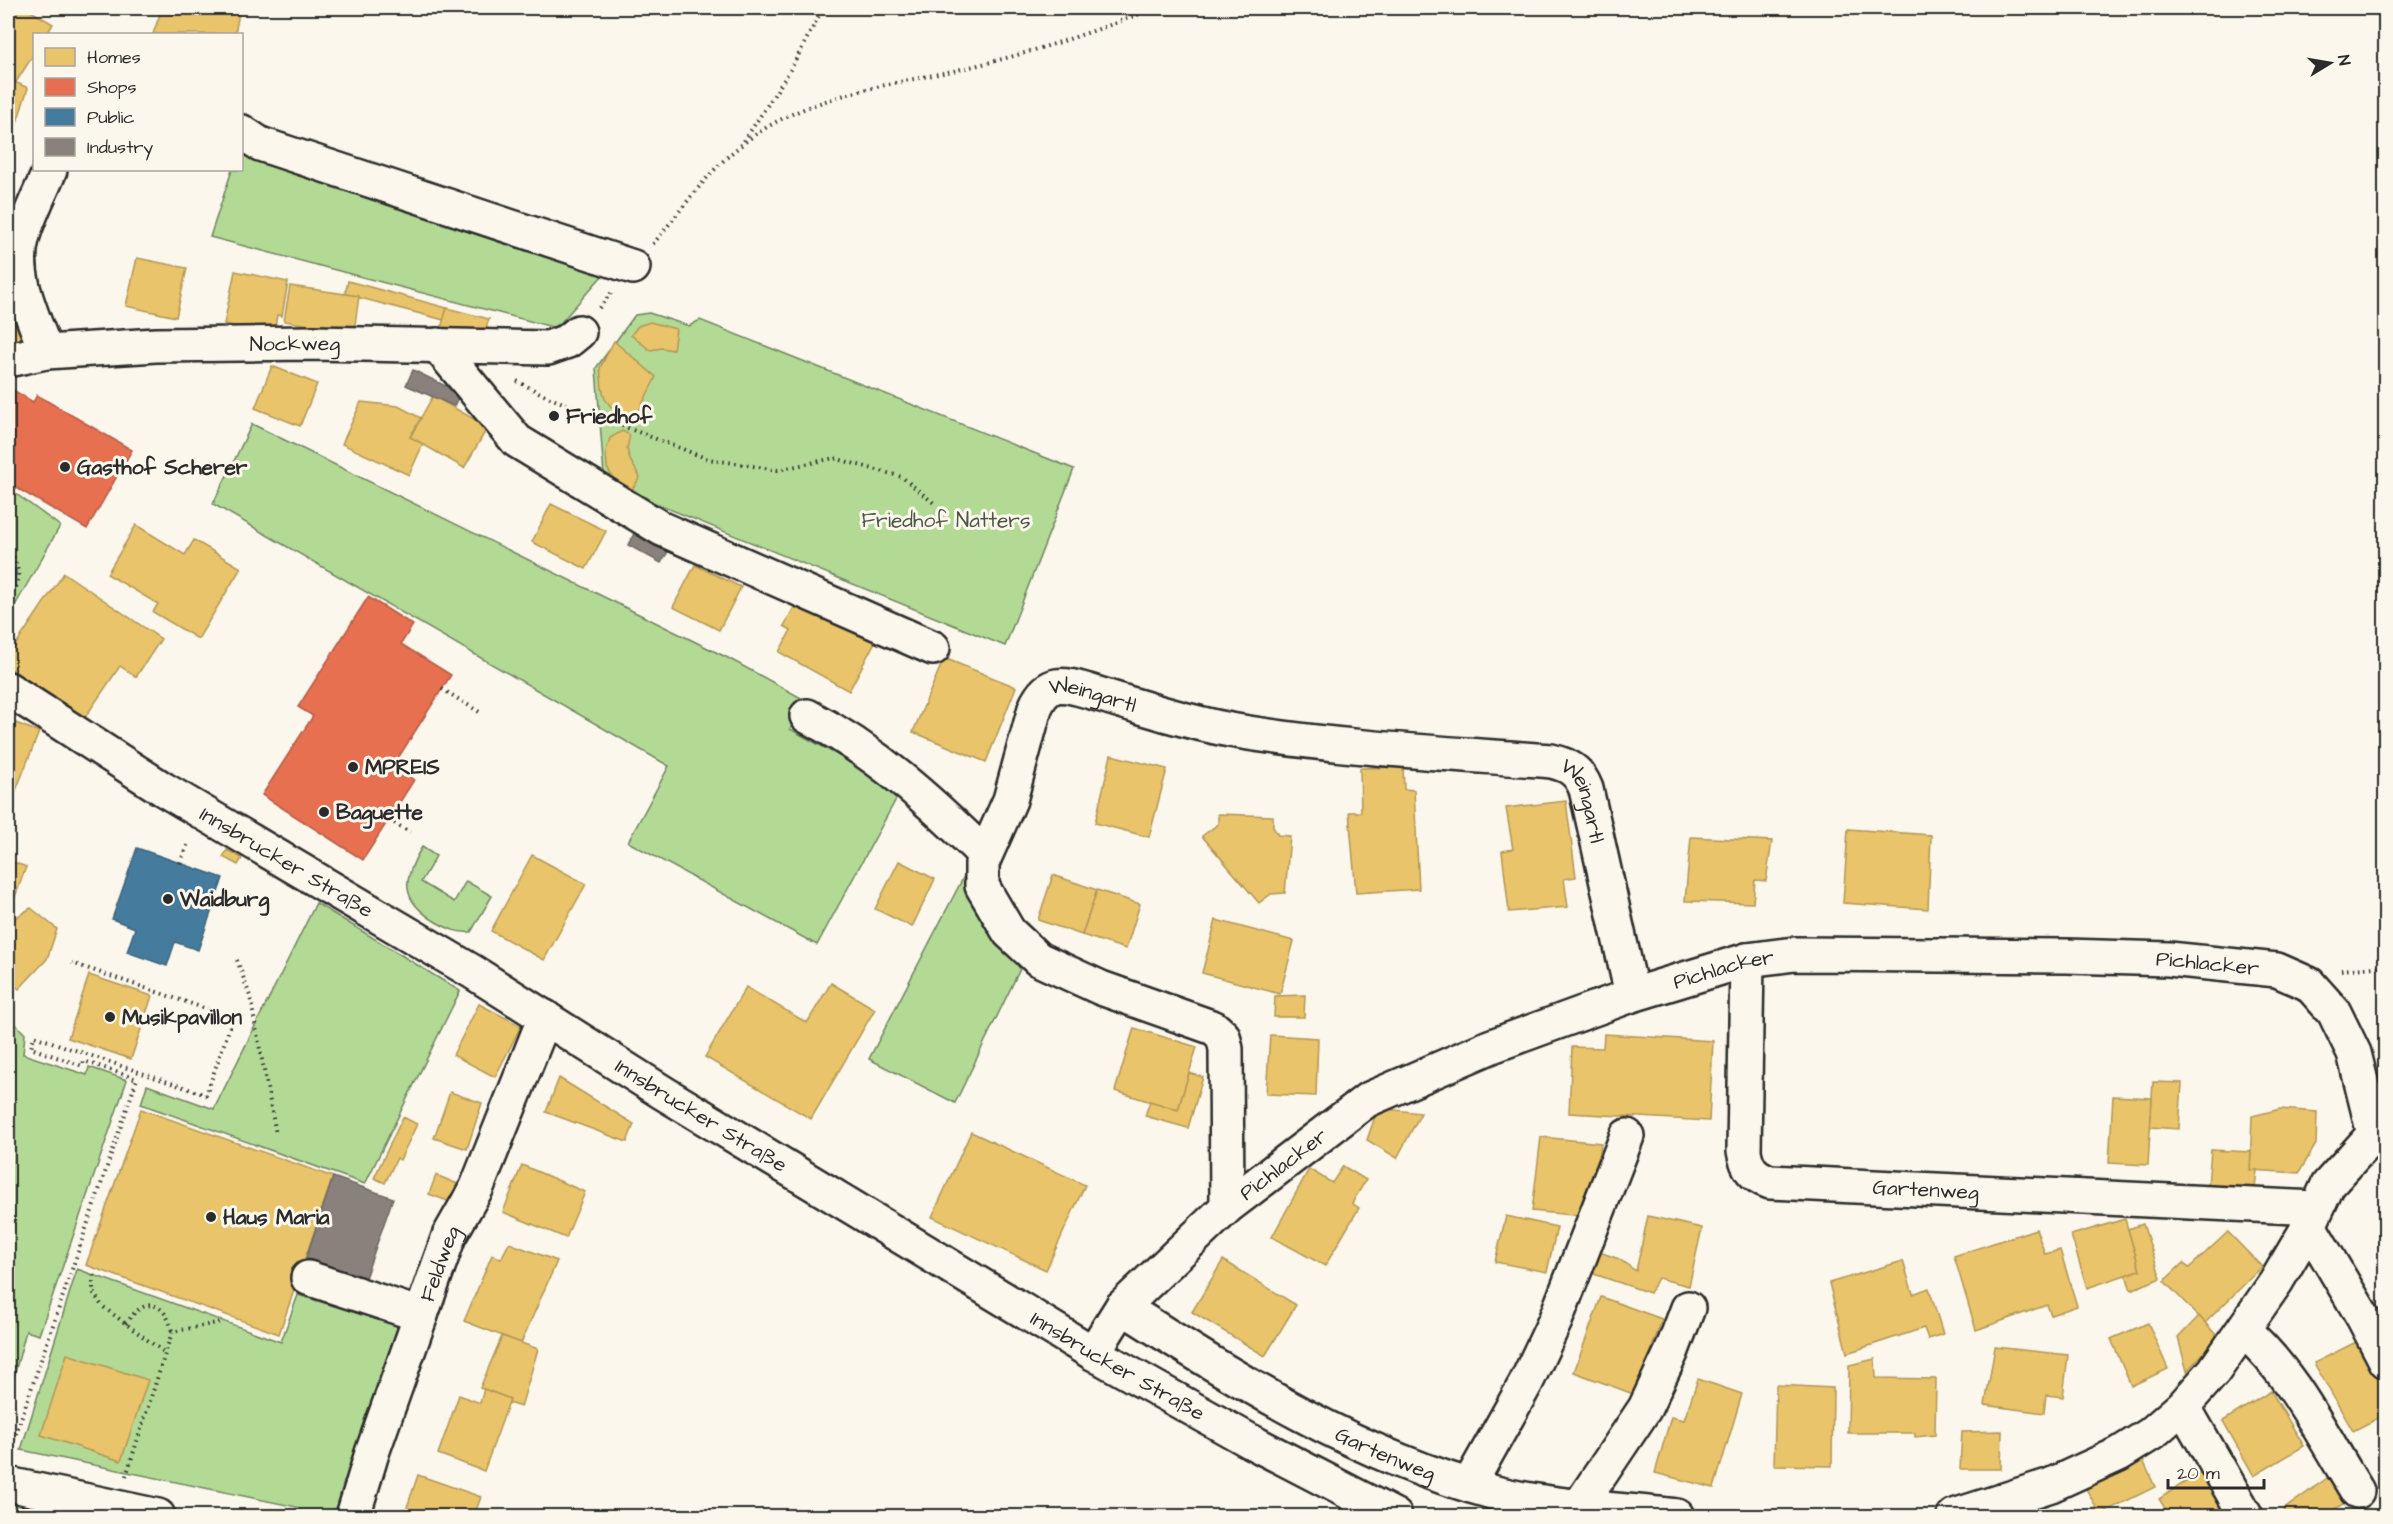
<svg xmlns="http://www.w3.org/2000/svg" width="2393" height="1524" viewBox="0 0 2393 1524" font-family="'Architects Daughter',sans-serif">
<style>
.green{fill:#b3da95;stroke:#6f8260;stroke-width:1.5}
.homes{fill:#e9c46a;stroke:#b09657;stroke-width:1.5}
.shops{fill:#e76f51;stroke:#af5b46;stroke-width:1.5}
.public{fill:#457b9d;stroke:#3d637b;stroke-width:1.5}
.industry{fill:#8a817c;stroke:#6e6764;stroke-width:1.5}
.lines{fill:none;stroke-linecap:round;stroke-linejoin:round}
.minor-casing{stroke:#2b2b2b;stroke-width:38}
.path{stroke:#2b2b2b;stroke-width:4;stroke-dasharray:1.5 4.5;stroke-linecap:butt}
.minor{stroke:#fbf7ec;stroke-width:33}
.poi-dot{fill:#2b2b2b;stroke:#fbf7ec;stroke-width:2}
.labels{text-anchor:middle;stroke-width:6;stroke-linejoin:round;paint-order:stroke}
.street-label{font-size:21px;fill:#2b2b2b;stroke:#fbf7ec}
.poi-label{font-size:21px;font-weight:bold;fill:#2b2b2b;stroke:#fbf7ec;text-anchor:start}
.park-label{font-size:21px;fill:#4d5746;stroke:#fbf7ec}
</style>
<rect width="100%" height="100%" fill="#fbf7ec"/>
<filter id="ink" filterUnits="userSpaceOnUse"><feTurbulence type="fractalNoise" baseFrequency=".0167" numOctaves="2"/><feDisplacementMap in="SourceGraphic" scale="12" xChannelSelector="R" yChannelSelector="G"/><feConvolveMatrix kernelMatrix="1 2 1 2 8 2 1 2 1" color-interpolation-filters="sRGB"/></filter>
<g filter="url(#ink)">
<g class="green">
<path d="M242,145L609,268L556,328L210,237L232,170H242Z"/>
<path d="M649,313L689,326L700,320L1074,469L1005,646L630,493L604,476L596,368L635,315Z"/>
<path d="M252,424L728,658L805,700L790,729L901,790L817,945L628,842L669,766L213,504Z"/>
<path d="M8,488L60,526L8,618V590L14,586L16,572L8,558Z"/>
<path d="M422,847L436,856L421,882L454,902L466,881L492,896L471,932C456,933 449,929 436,922C400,900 402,880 422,847Z"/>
<path d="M963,878L1020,969L955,1103L869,1059Z"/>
<path d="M316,903L460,991L365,1184L141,1104L147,1085L214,1109Z"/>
<path d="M8,1016L25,1034L23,1054L87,1075L89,1067L127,1080L39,1335L26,1331L8,1399Z"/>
<path d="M77,1269L281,1342L298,1295L396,1325L400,1335L339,1516H298L297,1507L21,1450Z"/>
<path d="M8,1502L23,1504L22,1516H8Z"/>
</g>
<g class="homes">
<path d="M8,8H26L53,24L47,34H34V54L16,82L8,79Z"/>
<path d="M166,8H230L239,13L235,34H153L160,14Z"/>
<path d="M8,79L28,88L8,151Z"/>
<path d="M8,163L14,164L8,192Z"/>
<path d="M137,258L187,268L176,317L126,306Z"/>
<path d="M235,271L288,282L282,316L277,315L274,334L224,324Z"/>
<path d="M348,281L447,308L444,320L345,294Z"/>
<path d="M290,286L359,296L354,332L284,321Z"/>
<path d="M447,308L489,319L486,329L441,328Z"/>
<path d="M27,318L30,349L9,350L8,320Z"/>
<path d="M650,322L676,329L673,350L662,348L650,350L631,335L638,326Z"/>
<path d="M614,341L656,377L632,424L616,413L605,399L602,388L600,368Z"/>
<path d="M272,366L317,384L300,426L255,408Z"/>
<path d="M433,396L488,427L464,468L410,437Z"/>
<path d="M361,402L398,406L421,418L410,437L423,444L409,475L342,444Z"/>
<path d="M622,431L630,435L627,449L630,460L640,477L630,493L617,484L607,468L606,451L610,438Z"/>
<path d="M551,504L606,531L586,569L532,542Z"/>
<path d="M136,525L185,555L194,540L241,568L198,639L153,612L158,604L107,574Z"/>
<path d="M695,565L741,587L719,630L673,607Z"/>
<path d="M64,573L161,639L136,677L120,666L84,719L8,667V656Z"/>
<path d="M799,598L876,640L849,691L779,652L791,630L784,626Z"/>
<path d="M944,658L1016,687L986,762L913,732Z"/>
<path d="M8,720L39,732L13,798L8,795Z"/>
<path d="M1111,755L1167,769L1149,837L1095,823Z"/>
<path d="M1403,767L1404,789L1414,790L1419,889L1356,893L1349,812H1361L1360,768Z"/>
<path d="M1566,801L1576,877L1564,879L1568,907L1509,912L1502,851L1513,849L1506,808Z"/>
<path d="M1218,814L1273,816V827L1278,835L1290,836L1285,893L1271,894L1259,903L1202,836L1218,824Z"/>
<path d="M1848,829L1931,835L1928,909L1843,903Z"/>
<path d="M1691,837L1772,841L1766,881L1755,880L1753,903L1685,901Z"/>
<path d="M227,850L242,858L238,865L223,857Z"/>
<path d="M532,855L586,884L544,960L491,931Z"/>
<path d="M8,860L26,867L8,916Z"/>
<path d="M899,861L935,879L912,927L875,909Z"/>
<path d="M1053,875L1097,890L1082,935L1038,920Z"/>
<path d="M1097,890L1140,904L1126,949L1082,935Z"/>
<path d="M31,908L57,929L47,959L19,989L8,979V922Z"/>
<path d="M1216,920L1294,941L1280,994L1202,973Z"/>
<path d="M89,975L152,996L131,1059L68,1038Z"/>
<path d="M831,983L875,1009L811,1119L705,1057L746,987L807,1023Z"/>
<path d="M1305,995L1304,1017H1274L1275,996Z"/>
<path d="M479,1004L521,1026L495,1077L453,1055Z"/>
<path d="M1134,1028L1197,1047L1178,1110L1115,1091Z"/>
<path d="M1604,1034L1713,1041L1709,1121L1569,1113L1572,1047L1603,1048Z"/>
<path d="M1270,1035L1318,1038L1316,1096L1266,1094Z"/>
<path d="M1189,1073L1203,1077L1188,1128L1145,1116L1150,1101L1178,1110Z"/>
<path d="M559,1078L634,1124L627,1142L546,1112Z"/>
<path d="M2153,1082L2182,1083L2179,1129L2150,1127Z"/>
<path d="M450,1092L482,1103L467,1149L434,1138Z"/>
<path d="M2113,1096L2152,1098L2148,1165L2109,1163Z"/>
<path d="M1378,1108L1421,1113L1397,1158L1367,1140Z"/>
<path d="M141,1109L333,1177L279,1334L86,1265Z"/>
<path d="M2280,1109L2317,1112L2316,1144L2299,1173L2250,1170L2252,1116Z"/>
<path d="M403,1117L417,1124L400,1160L397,1158L385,1183L374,1178Z"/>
<path d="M971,1132L1085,1185L1046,1270L932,1217Z"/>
<path d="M1541,1137L1601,1143L1592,1217L1532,1211Z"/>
<path d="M2211,1150L2251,1152L2250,1170H2257L2255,1189L2208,1186Z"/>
<path d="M522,1165L585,1192L566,1238L503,1212Z"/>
<path d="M1343,1166L1366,1180L1352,1203L1359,1208L1325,1266L1272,1237L1309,1169L1332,1183Z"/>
<path d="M436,1175L460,1185L453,1203L429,1194Z"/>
<path d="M1506,1216L1557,1227L1547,1272L1495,1262Z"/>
<path d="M1648,1216L1702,1228L1689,1286L1658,1278L1650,1293L1585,1271L1591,1249L1619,1259L1636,1271Z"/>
<path d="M2125,1219L2140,1270L2087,1288L2071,1235Z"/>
<path d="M2143,1224L2161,1278L2131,1290L2126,1275L2140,1270L2128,1229Z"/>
<path d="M2036,1229L2045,1254L2060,1250L2077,1306L2051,1315L2047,1305L1976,1330L1954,1256Z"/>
<path d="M2228,1232L2262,1267L2205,1323L2164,1281L2183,1263L2189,1268Z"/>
<path d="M509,1243L557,1261L521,1343L464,1321L492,1255L501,1259Z"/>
<path d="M1223,1260L1296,1305L1265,1356L1192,1312Z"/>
<path d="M1903,1261L1913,1294L1929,1288L1943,1334L1928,1339L1924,1328L1847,1353L1829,1283Z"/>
<path d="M1601,1297L1662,1319L1636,1395L1574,1372Z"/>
<path d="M2199,1316L2218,1337L2187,1371L2178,1338Z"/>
<path d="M2148,1323L2168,1369L2131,1386L2111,1339Z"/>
<path d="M502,1336L538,1349L521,1407L508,1403L510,1399L480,1388Z"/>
<path d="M2362,1339L2386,1387V1414L2353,1431L2314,1363Z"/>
<path d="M1995,1347L2068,1355L2063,1397L2046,1395L2044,1413L1985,1405Z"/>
<path d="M67,1354L148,1380L121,1461L41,1435Z"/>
<path d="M1875,1359L1876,1378L1936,1379L1935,1435L1915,1437V1433H1848L1849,1365Z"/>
<path d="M1698,1379L1742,1394L1714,1488L1655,1473L1671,1417L1684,1420Z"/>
<path d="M1776,1385L1833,1388L1832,1466L1774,1465Z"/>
<path d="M484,1389L510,1399L484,1471L438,1454L459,1395L480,1403Z"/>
<path d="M2271,1391L2304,1446L2254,1476L2223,1421Z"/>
<path d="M2002,1431L2001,1469H1960L1962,1432Z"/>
<path d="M2142,1458L2155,1487L2100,1514L2084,1485Z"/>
<path d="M2208,1467L2233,1511L2224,1516H2170L2159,1499Z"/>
<path d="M418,1475L481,1497L474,1516H404Z"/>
<path d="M2330,1476L2347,1501L2325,1516H2288L2283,1510Z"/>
</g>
<g class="shops">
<path d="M8,279L9,360H8Z"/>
<path d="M8,387L33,402L37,395L132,450L87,529L8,483Z"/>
<path d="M368,597L413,625L401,644L451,675L393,766L414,780L363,860L262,795L313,716L298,707Z"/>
</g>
<g class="public">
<path d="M8,558L16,572L14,586L8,590Z"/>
<path d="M137,848L223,878L198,950L175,942L167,966L127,952L135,928L112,919Z"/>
</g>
<g class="industry">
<path d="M413,370L460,393L454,406L406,385Z"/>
<path d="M638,526L672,545L661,563L628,545Z"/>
<path d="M333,1177L393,1198L365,1278L306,1258Z"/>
</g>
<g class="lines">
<defs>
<g id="minor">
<path d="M242,132L260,144L633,267"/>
<path d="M437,345L517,441L662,529L933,648"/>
<path d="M46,352C34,318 12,277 22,239C28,216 41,192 50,170"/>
<path id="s1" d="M8,360L46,352L156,345L314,343L548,348L568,341L579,332"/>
<path id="s2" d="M8,689L163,789L473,972L662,1092L1093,1353L1250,1441L1395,1516"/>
<path d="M807,716C875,751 930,801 984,854"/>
<path id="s3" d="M1747,960L1744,1151C1747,1168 1753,1176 1770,1182L2316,1208"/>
<path id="s4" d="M1227,1207L1226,1049L1223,1036L1214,1028L1101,988L1038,959L1009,932L982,886V863L1010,800L1035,708C1049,676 1067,685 1095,693C1140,707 1184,721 1230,730C1336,748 1444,753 1551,761C1569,765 1579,771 1586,789L1632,995"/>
<path d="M2309,1226L2363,1317L2386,1361"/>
<path d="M308,1278L421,1315"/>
<path id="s5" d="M1122,1307C1239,1381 1357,1456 1492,1492C1550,1507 1617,1509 1677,1516"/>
<path d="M2244,1331C2293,1373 2323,1437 2357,1491"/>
<path id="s6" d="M1093,1353L1122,1307L1227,1207L1367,1100L1492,1046L1632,995L1747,960L1795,954L2066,956L2169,959L2277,970L2309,984L2334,1012L2354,1053L2374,1134"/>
<path d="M2183,1406L2246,1516"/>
<path d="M8,1484L158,1516"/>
<path d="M1469,1485L1526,1383L1555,1321L1627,1136"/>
<path d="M1580,1505L1645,1408L1671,1353L1688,1308"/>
<path id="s7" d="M353,1516L372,1453L449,1236L477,1187L545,1017"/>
<path d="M1954,1516L2051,1485L2119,1454L2151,1434L2183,1406L2214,1371L2276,1282L2309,1226L2328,1185L2374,1134L2386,1145"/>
</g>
</defs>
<use href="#minor" class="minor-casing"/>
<g class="path">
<path d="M744,141L791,69L823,8"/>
<path d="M653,244C682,210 708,170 744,143C809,92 896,85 974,66C1036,52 1097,30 1156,8"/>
<path d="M599,308L611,293"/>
<path d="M517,381L550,398L708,459L778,470L834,458L902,477L935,504"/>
<path d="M8,546C17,563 26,583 8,596"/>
<path d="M442,689L481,713"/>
<path d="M389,820L410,832"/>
<path d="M180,863L189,841"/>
<path d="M237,960L250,996L276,1134"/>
<path d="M2341,970L2386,966"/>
<path d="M93,1275V1292L102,1306L165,1353"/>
<path d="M126,1324C143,1296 166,1300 172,1332"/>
<path d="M10,1451L137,1079L84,1061L82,1066L31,1048L34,1036L206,1095L233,1018L72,963"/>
<path d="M126,1476L172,1332L221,1322"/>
</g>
<use href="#minor" class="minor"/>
</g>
</g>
<g class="poi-dot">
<circle cx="554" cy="416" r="6"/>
<circle cx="65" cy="467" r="6"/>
<circle cx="353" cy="767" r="6"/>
<circle cx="324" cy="812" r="6"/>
<circle cx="168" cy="899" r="6"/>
<circle cx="110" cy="1017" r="6"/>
<circle cx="211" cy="1217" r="6"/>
</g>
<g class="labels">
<g class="street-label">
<text dy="7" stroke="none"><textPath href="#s1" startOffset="288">Nockweg</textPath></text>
<text dy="7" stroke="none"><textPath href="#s4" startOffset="722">Weingartl</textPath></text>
<text dy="7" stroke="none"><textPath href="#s4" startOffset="1244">Weingartl</textPath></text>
<text dy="7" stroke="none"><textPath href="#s2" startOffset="328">Innsbrucker Straße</textPath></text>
<text dy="7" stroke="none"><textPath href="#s6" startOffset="1242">Pichlacker</textPath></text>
<text dy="7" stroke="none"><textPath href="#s6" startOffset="756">Pichlacker</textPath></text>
<text dy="7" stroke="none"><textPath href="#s2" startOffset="814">Innsbrucker Straße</textPath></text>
<text dy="7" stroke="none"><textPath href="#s6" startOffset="270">Pichlacker</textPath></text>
<text dy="7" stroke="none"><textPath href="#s3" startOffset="390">Gartenweg</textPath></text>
<text dy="7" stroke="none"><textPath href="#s7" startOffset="267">Feldweg</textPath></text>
<text dy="7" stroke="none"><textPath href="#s2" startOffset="1300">Innsbrucker Straße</textPath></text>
<text dy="7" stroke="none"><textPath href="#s5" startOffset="302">Gartenweg</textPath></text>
</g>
<g class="poi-label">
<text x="566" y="423">Friedhof</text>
<text x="77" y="474">Gasthof Scherer</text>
<text x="365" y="774">MPREIS</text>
<text x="336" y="819">Baguette</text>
<text x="180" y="906">Waidburg</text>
<text x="122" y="1024">Musikpavillon</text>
<text x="223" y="1224">Haus Maria</text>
</g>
<g class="park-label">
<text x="946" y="527">Friedhof Natters</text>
</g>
</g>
<rect width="2393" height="1524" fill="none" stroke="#fbf7ec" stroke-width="30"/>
<rect x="15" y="15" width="2363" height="1494" fill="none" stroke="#2b2b2b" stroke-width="2" filter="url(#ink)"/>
<rect x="33" y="33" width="210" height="138" fill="#fbf7ec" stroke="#a8a59f" stroke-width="1.5"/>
<rect x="45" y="48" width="30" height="18" fill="#e9c46a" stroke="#a8a59f" stroke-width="1.5"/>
<text x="87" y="63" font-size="18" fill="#2b2b2b">Homes</text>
<rect x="45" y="78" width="30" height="18" fill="#e76f51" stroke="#a8a59f" stroke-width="1.5"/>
<text x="87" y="93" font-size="18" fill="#2b2b2b">Shops</text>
<rect x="45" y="108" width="30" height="18" fill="#457b9d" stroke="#a8a59f" stroke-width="1.5"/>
<text x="87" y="123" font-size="18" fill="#2b2b2b">Public</text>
<rect x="45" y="138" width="30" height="18" fill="#8a817c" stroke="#a8a59f" stroke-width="1.5"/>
<text x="87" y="153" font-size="18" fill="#2b2b2b">Industry</text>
<g transform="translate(2330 63) rotate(79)" stroke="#fbf7ec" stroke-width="4.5" paint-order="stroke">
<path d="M0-4.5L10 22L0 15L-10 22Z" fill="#2b2b2b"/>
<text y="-9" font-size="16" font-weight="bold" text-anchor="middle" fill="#2b2b2b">N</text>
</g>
<path d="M2168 1479v9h96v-9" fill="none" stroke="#2b2b2b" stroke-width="3"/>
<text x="2177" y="1479" font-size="18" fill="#2b2b2b" stroke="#fbf7ec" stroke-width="4.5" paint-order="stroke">20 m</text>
</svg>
